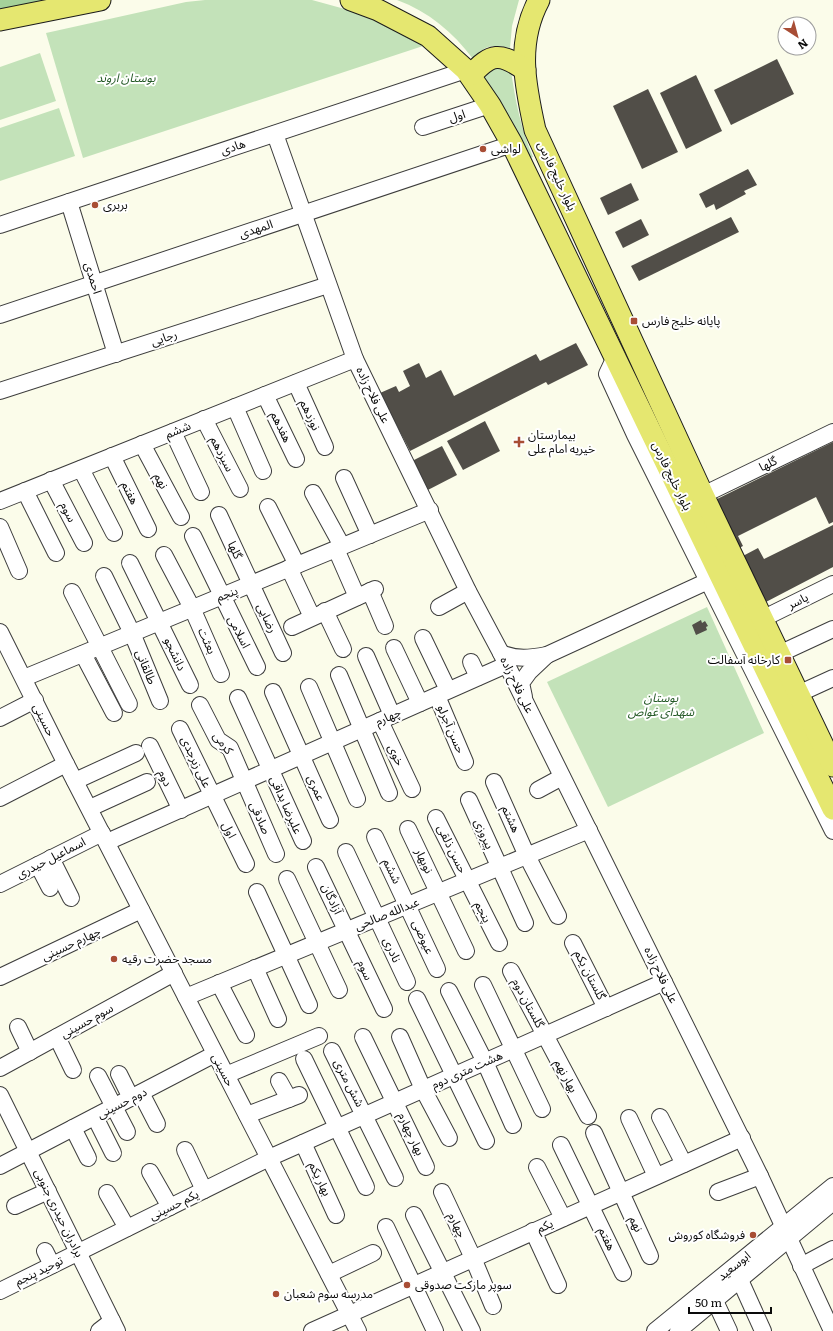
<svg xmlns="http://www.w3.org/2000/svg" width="833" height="1331" viewBox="0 0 833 1331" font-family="Literata,'Noto Sans Arabic',serif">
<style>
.green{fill:#c3e2b9}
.forest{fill:#a5d19a}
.building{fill:#514e48}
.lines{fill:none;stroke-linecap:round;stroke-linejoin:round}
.minor-casing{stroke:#3d3d3d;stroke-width:18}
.major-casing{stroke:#1b1b1b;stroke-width:23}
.minor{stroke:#fff;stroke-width:16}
.major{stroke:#e5e770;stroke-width:21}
.poi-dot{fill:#a84d35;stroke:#fff;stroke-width:1.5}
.labels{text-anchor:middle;stroke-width:4;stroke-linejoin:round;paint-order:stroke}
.park-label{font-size:12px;font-style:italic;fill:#245926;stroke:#fff}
.street-label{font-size:12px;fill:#0a0a0a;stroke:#fff}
.poi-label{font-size:12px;fill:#0a0a0a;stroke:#fff;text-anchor:start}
</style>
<rect width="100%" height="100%" fill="#fbfcea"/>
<g class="green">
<path d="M205,0H312L363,14L423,46L83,158L46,33L186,2Z"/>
<path d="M397,0H519L512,26L510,48C492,44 485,45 473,59C453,32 429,12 397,0Z"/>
<path d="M40,53L56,101L0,120V67Z"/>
<path d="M490,64L511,70C515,100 521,129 533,157L528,159L483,75Z"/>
<path d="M59,108L75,156L0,181V128Z"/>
<path d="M707,607L764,733L608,807L547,682Z"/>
</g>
<path class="forest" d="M0,0H61L0,12Z"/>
<g class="building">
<path d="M777,59L794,94L731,125L714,90Z"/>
<path d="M696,75L722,131L686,149L660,93Z"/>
<path d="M648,89L678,152L642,169L613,106Z"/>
<path d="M748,169L757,185L744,191L746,194L716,210L714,204L706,208L699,194Z"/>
<path d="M631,183L639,200L608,215L600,198Z"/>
<path d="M731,217L739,232L639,281L631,266Z"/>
<path d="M641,219L649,235L623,248L615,232Z"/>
<path d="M576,343L588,365L548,385L546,382L410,451L380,393L396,386L399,392L410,386L403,371L419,363L426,378L441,370L454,396L536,354L540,361Z"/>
<path d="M485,421L500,451L463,470L447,441Z"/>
<path d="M833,442V522L829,524L816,497L738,536L743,546L737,549L713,501Z"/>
<path d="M442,446L457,475L422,493L408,463Z"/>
<path d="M833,525V567L764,603L741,557L758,548L764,559Z"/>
<path d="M701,620L702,623L705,621L708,626L706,627L707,630L696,635L692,625Z"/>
</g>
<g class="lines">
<defs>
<g id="minor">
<path d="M423,127L490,105"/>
<path d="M275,134L355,359L468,591L501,653L760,1176L832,1331"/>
<path d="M69,202L116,354"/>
<path d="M0,225L466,70"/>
<path d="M0,315L512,144"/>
<path d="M615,357L607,374L635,435L833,831"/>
<path d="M296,383L325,447"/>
<path d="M0,391L328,285"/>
<path d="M265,395L296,459"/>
<path d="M235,407L263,471"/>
<path d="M204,419L240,489"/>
<path d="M173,432L201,492"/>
<path d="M142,444L181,517"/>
<path d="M112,456L148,529"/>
<path d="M81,469L114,533"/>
<path d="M344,478L370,535"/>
<path d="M51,480L84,543"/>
<path d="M25,491L56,553"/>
<path d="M313,493L342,546"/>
<path d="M703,495L833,432"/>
<path d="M0,501L355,359"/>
<path d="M268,507L297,565"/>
<path d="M219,515L283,653"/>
<path d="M0,527L19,571"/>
<path d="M193,536L257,667"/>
<path d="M336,549L357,597"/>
<path d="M164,555L192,608L221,674"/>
<path d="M130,563L190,685"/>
<path d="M289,568L312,617"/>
<path d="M104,576L132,633L160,701"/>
<path d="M370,591L385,626"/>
<path d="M72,592L129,704"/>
<path d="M439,607L468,591"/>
<path d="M325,611L343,649"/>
<path d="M762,619L833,584"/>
<path d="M292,627L375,589"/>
<path d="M0,632L66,764L358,1331"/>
<path d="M423,638L448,690"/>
<path d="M394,648L420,703"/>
<path d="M501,653C517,660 530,658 547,655L708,581"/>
<path d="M83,654L114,713"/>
<path d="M779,654L833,629"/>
<path d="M366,656L392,715"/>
<path d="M471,662L478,677"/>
<path d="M339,675L389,793"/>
<path d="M24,678L430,510"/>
<path d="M309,687L357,799"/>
<path d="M273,692L330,820"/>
<path d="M798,694L833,678"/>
<path d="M437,696L465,762"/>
<path d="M524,697L521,683L529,672L547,655"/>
<path d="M238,698L303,841"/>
<path d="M200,705L218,740L230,748L276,854"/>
<path d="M0,718L35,700"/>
<path d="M380,721L412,789"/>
<path d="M180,729L246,864"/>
<path d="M150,746L181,810"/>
<path d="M75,781L136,753"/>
<path d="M494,782L527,856L558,916"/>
<path d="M538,790L562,777"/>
<path d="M0,798L66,764"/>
<path d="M469,800L525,923"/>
<path d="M90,808L147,782"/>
<path d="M436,818L499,943"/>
<path d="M408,829L466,951"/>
<path d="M375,837L437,969"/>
<path d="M107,842L506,665"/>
<path d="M346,852L407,982"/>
<path d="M51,858L71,898"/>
<path d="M38,865L50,888"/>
<path d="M316,867L384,1009"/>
<path d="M287,879L339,990"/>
<path d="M0,884L102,833"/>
<path d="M257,892L309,1005"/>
<path d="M573,943L606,1008"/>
<path d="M255,968L278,1019"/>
<path d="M511,971L588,1116"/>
<path d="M0,977L141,910"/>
<path d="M219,983L246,1035"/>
<path d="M483,985L542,1109"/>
<path d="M449,991L485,1062L513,1125"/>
<path d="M186,997L589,830"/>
<path d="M417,999L486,1141"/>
<path d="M18,1027L30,1052"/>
<path d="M57,1037L73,1070"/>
<path d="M363,1037L426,1167"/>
<path d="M400,1037L423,1089L449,1138"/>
<path d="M332,1051L395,1178"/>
<path d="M304,1059L366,1187"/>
<path d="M0,1068L174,973"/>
<path d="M119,1074L131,1098"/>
<path d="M226,1075L319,1036"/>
<path d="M98,1076L127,1132"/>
<path d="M279,1081L289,1099"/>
<path d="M141,1093L157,1124"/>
<path d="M0,1095L117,1331"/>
<path d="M247,1115L299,1095"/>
<path d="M95,1117L113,1153"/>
<path d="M660,1117L684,1164"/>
<path d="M629,1118L656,1176"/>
<path d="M73,1128L88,1158"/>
<path d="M594,1133L650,1256"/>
<path d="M303,1143L336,1215"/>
<path d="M561,1145L623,1273"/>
<path d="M185,1150L204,1190"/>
<path d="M0,1166L215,1054"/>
<path d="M537,1167L563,1218"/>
<path d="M150,1172L170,1207"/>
<path d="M442,1192L473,1258L493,1306"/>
<path d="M718,1192L760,1176"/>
<path d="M107,1193L127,1228"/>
<path d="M15,1206L48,1191"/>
<path d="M414,1215L472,1331"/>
<path d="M386,1227L435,1331"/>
<path d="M533,1231L558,1285"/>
<path d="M45,1251L52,1265"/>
<path d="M801,1266L833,1249"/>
<path d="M329,1274L373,1253"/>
<path d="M740,1280L763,1331"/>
<path d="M0,1291L269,1158L664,982"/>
<path d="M715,1301L729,1331"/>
<path d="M99,1331L112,1321"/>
<path d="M312,1331L742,1138"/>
<path d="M655,1331L833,1186"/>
<path d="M678,1331L833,1202"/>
</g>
<g id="major">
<path d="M351,0L378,10L428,36L466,70L490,105L512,144L833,809"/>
<path d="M539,0C516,43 525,85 535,130L703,495L833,766"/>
<path d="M0,20L100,0"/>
<path d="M471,75C491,53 500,52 525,70"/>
</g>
</defs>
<use href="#minor" class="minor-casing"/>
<use href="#major" class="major-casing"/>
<use href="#minor" class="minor"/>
<use href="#major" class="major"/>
</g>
<g class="poi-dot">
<circle cx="483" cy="149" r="4"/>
<circle cx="95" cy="205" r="4"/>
<rect x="630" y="317" width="8" height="8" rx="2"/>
<path d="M517 436h4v4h4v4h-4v4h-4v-4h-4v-4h4z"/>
<rect x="784" y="656" width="8" height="8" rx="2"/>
<circle cx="114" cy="959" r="4"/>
<circle cx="753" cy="1235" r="4"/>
<circle cx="407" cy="1285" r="4"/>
<circle cx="276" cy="1294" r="4"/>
</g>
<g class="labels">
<g class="park-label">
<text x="126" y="82">بوستان اروند</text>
<text x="661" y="702">بوستان<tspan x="661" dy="14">شهدای غواص</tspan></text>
</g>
<g class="street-label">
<text transform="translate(457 116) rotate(-18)" y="4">اول</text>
<text transform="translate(233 147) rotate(-18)" y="4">هادی</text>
<text transform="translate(557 176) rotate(65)" y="4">بلوار خلیج فارس</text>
<text transform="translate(256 229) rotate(-18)" y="4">المهدی</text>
<text transform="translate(93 278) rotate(73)" y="4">احمدی</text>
<text transform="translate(164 338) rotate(-18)" y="4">رجایی</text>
<text transform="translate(373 395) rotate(64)" y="4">علی فلاح زاده</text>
<text transform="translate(310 415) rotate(65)" y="4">نوزدهم</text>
<text transform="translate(281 427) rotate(64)" y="4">هفدهم</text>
<text transform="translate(178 430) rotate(-22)" y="4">ششم</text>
<text transform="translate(222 454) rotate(63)" y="4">سیزدهم</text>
<text transform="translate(768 464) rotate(-26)" y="4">گلها</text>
<text transform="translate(672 476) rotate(64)" y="4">بلوار خلیج فارس</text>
<text transform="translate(161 481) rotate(62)" y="4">نهم</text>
<text transform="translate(130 493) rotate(64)" y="4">هفتم</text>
<text transform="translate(68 512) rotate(63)" y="4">سوم</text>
<text transform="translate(235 550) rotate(65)" y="4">گلها</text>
<text transform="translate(227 594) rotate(-22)" y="4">پنجم</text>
<text transform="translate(798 601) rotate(-26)" y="4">یاسر</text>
<text transform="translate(267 618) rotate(65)" y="4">رضایی</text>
<text transform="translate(239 632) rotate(63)" y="4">اسلامی</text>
<text transform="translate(207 641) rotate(66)" y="4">بعثت</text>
<text transform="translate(175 654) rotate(65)" y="4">دانشجو</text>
<text transform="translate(146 667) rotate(68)" y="4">طالقانی</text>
<text transform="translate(517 685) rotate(64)" y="4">علی فلاح زاده</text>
<text transform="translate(388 717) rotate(-24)" y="4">چهارم</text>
<text transform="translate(44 720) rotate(64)" y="4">حسینی</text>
<text transform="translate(451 729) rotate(67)" y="4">حسن آجرلو</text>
<text transform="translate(223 743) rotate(53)" y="4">کرمی</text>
<text transform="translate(396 755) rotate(65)" y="4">خوی</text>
<text transform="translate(196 762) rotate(65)" y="4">علی زبرجدی</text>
<text transform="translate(165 778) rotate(64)" y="4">دوم</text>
<text transform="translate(316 788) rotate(66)" y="4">عمری</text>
<text transform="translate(286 805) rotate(66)" y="4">علیرضا بداقی</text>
<text transform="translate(260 818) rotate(66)" y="4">صادقی</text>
<text transform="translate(511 819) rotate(66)" y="4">هشتم</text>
<text transform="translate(229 830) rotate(63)" y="4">اول</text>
<text transform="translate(484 834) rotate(66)" y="4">پیروزی</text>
<text transform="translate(452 849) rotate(64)" y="4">حسن ذلقی</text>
<text transform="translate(51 858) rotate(-27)" y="4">اسماعیل حیدری</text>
<text transform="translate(424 861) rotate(64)" y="4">نوبهار</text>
<text transform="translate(392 871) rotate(64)" y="4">ششم</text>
<text transform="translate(332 899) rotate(65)" y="4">آزادگان</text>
<text transform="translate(483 912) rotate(63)" y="4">پنجم</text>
<text transform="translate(387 914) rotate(-22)" y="4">عبدالله صالحی</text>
<text transform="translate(423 937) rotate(66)" y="4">عیوضی</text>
<text transform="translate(71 944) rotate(-25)" y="4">چهارم حسینی</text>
<text transform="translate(392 950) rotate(66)" y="4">نادری</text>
<text transform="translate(365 970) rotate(65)" y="4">سوم</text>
<text transform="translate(590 975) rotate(63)" y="4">گلستان یکم</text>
<text transform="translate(661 975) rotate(64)" y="4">علی فلاح زاده</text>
<text transform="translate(528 1003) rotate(62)" y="4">گلستان دوم</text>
<text transform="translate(87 1021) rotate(-29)" y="4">سوم حسینی</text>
<text transform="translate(223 1070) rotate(63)" y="4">حسینی</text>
<text transform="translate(467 1070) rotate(-24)" y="4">هشت متری دوم</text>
<text transform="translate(566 1076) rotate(62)" y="4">بهار نهم</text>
<text transform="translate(349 1083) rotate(63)" y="4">شش متری</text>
<text transform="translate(122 1103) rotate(-27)" y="4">دوم حسینی</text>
<text transform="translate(411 1134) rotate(65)" y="4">بهار چهارم</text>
<text transform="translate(320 1179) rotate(65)" y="4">بهار یکم</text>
<text transform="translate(174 1205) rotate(-26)" y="4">یکم حسینی</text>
<text transform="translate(59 1213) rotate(64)" y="4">برادران حیدری جنوبی</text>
<text transform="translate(636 1224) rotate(65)" y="4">نهم</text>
<text transform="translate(457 1225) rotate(64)" y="4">چهارم</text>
<text transform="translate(545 1226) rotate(-24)" y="4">یکم</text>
<text transform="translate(607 1239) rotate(65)" y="4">هفتم</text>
<text transform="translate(734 1266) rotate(-39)" y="4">ابوسعید</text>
<text transform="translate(39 1271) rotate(-26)" y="4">توحید پنجم</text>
</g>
<g class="poi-label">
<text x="491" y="153">لواشی</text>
<text x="103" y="209">بربری</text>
<text x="642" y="325">پایانه خلیج فارس</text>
<text x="528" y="439">بیمارستان<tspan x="528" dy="14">خیریه امام علی</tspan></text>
<text x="780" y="664" text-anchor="end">کارخانه آسفالت</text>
<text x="122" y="963">مسجد حضرت رقیه</text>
<text x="745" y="1239" text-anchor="end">فروشگاه کوروش</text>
<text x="415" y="1289">سوپر مارکت صدوقی</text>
<text x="284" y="1298">مدرسه سوم شعبان</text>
</g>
</g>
<g transform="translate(797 36) rotate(144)"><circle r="19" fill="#ffffff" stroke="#9d9d9d"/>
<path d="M0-3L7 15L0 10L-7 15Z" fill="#a84d35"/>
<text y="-6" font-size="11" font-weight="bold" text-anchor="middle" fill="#0a0a0a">N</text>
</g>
<path d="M689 1307v6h82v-6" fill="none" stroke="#0a0a0a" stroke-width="2"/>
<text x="695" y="1307" font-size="12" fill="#0a0a0a" stroke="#ffffff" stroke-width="3" paint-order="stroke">50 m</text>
</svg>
